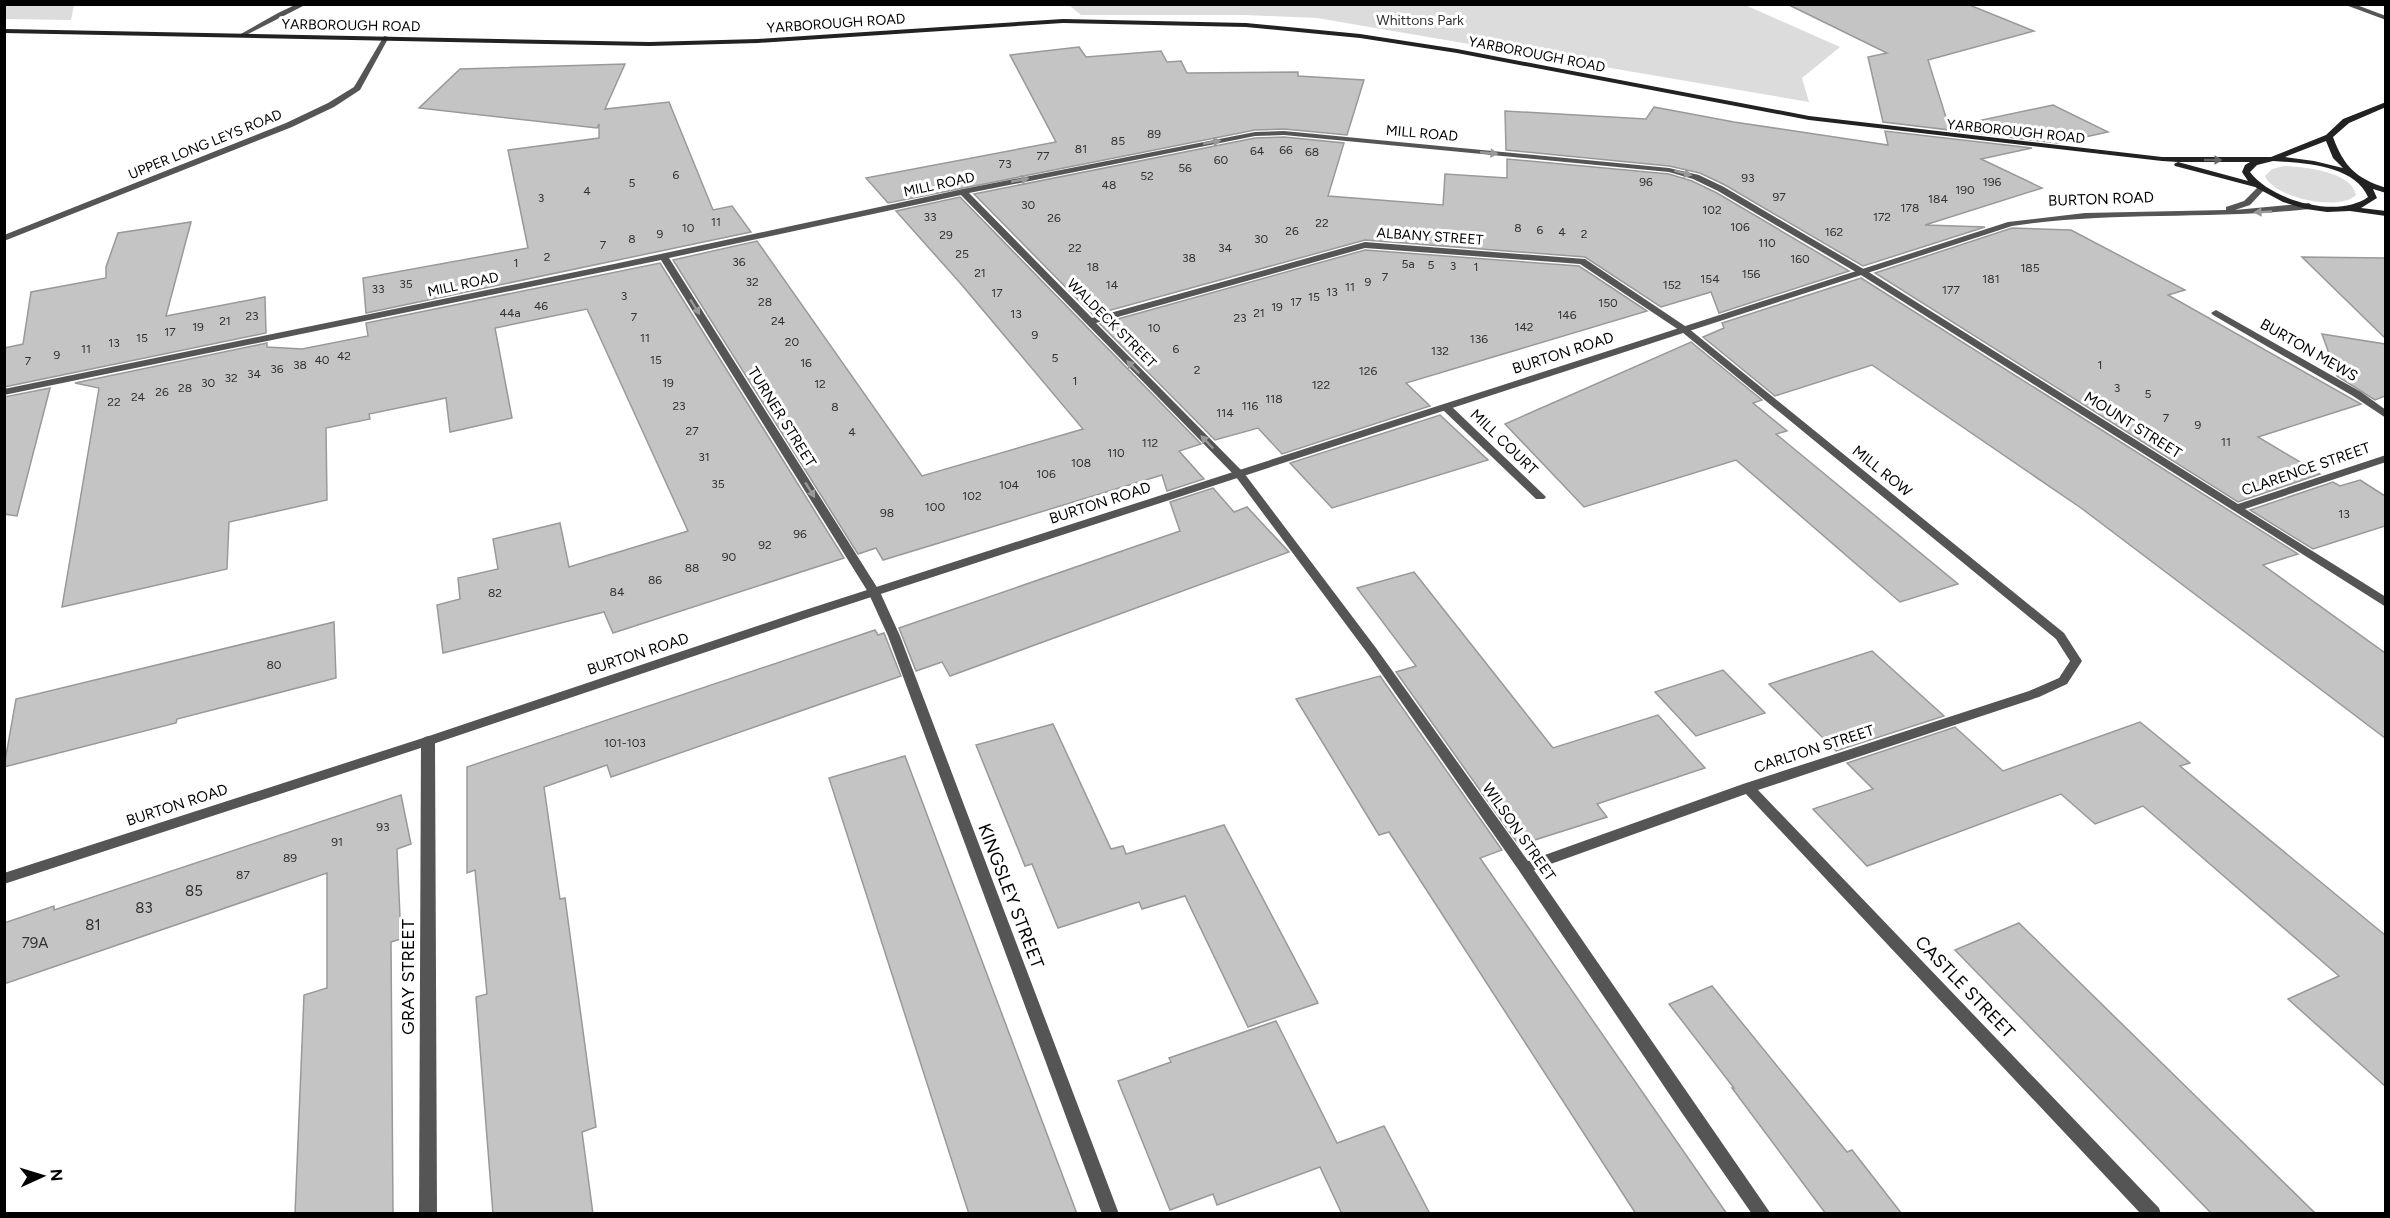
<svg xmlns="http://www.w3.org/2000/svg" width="2390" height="1218" viewBox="0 0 2390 1218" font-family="Figtree,sans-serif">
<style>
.green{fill:#dcdcdc}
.building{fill:#c4c4c4;stroke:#999;stroke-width:1.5}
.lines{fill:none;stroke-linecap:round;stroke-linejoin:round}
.minor{fill:#555;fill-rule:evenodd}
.tertiary{fill:#555;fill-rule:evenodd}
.secondary{fill:#222;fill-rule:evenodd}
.oneway{fill:#999}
.oneway2{fill:#646464}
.labels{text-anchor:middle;stroke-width:6;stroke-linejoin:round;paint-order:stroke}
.number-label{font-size:12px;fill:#313131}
.far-park-label{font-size:14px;fill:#333;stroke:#fff}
.far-street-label{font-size:14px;fill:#000;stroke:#fff}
.street-label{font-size:15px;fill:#000;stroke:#fff}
.near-number-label{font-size:15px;fill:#313131}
.near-street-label{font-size:18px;fill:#000;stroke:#fff}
</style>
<rect width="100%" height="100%" fill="#fff"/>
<g class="green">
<path d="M5,4H74V5L71,20L5,19Z"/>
<path d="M1069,5H1745L1840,47L1802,78L1809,102L1317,18L1245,15H1081Z"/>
<path d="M2284,166C2303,167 2351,171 2356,195C2339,212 2274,198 2265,176L2272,169Z"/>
</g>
<g class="building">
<path d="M1787,4H1967L2034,31L1928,60L1949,127L2053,105L2108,132L2058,143L1883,122L1868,57L1887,53Z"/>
<path d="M1079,47L1086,57L1161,51L1167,62L1181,61L1187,73L1298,72V76L1364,80L1347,135L1284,129L1255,130L888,203L866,178L1056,142L1010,55Z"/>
<path d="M625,64L605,109L669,102L713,210L732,206L751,232L366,313L363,278L528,248L508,150L599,138V124L597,128L419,108L460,69Z"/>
<path d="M1654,107L1734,122L1888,145L1885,131L2032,148L1981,159L2042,188L1925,225L1985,227L1863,266L1725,185L1700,173L1669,166L1506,150L1505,111L1646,119Z"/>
<path d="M1284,137L1344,143L1328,196L1443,205L1445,174L1507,178V159L1669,174L1692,181L1717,193L1849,271L1719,313L1711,292L1661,307L1585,257L1365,240L1093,315L974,194L1255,138Z"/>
<path d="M960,197L1201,444L1179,451L1204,479L1167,491L1162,475L883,560L876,548L858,554L673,260L757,241L922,476L1083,429L961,284L896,211Z"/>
<path d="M191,222L166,316L265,297L266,333L4,387V348L23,344L31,292L106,278V267L118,233Z"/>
<path d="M2012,228L2071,230L2185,290L2168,295L2361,404L2258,437L2320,474L2238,502L1875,273Z"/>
<path d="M1365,250L1579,266L1647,311L1406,383L1430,406L1282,454L1258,428L1215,440L1100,324Z"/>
<path d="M2302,257L2385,258V338Z"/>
<path d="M660,263L844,558L613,633L604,612L443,653L437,605L460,599L458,578L498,569L493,539L560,523L569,567L688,531L587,309L495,328L512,418L450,432L446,398L369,414L370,419L326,428L327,500L229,522L227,569L62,607L99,388L75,383L267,343V347L302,349L368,336L366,323Z"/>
<path d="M1861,278L2298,554L2263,565L2385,653V738L2081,508L1872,365L1775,396L1703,337L1724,328L1722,323Z"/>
<path d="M2322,334L2385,344V396L2375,400L2337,376Z"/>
<path d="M1691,342L1762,400L1753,403L1787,431L1776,434L1958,584L1900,602L1736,460L1584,507L1505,424Z"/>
<path d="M50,388L17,516L4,514V397Z"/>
<path d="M1440,415L1488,460L1332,508L1290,463Z"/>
<path d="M2360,480L2385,496V526L2313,549L2250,510L2333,482L2340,486Z"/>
<path d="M1213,488L1234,512L1247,507L1289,552L950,676L942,662L916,671L899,628L1180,531L1170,502Z"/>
<path d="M1414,572L1553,748L1658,715L1705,768L1597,804L1607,817L1519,845L1396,672L1416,666L1357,588Z"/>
<path d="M334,622L336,678L177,719L176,723L4,767L16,699Z"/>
<path d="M875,630L878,635L884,633L901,676L611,777L607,765L544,787L560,899L565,898L596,1127L582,1132L593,1214H493L476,997L487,994L475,870L467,873V767Z"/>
<path d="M1872,651L1944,716L1836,751L1769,684Z"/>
<path d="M1723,670L1765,713L1696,736L1655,692Z"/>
<path d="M1380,676L1502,850L1480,858L1727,1214H1636L1389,832L1379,835L1296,699Z"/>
<path d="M2140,722L2190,763L2180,766L2385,935V1086L2288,999L2339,976L2143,806L2095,824L2061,794L1867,866L1813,809L1873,789L1847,763L1955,727L2003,771Z"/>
<path d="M1053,724L1111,849L1123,846L1126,854L1224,825L1318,1003L1248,1027L1185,896L1142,909L1139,902L1058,928L1032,864L1025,866L976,745Z"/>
<path d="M905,756L1077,1214H969L829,778Z"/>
<path d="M401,795L411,844L397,849L401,939L391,942L393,1214H295L304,995L327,988V873L4,984V923L54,906V910Z"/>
<path d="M2019,923L2224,1124L2316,1214H2212L1955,950Z"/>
<path d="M1712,986L1847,1152L1852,1150L1902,1214H1826L1732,1088H1734L1669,1004Z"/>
<path d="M1276,1021L1337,1143L1384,1126L1430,1214H1342L1320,1167L1217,1205L1213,1194L1170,1210L1118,1081L1171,1062L1169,1058Z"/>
</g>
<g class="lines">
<g class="minor">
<path d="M2343,4H2354L2386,16V20Z"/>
<path d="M384,36L389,37L360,90L334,107L292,127L4,241V235L286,123L328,103L354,87Z"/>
<path d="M1284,131L1669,168L1699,175L1724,187L1867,271L2238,504L2386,455V462L2245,509L2386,597V607L1861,275L1718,191L1693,179L1669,172L1284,135L1255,136L969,193L1092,318L1365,242L1585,259L1688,328L2064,633L2082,661L2067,684L2039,697L1758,790L2159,1208L2161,1214H2141L1746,794L1534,870L1771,1214H1752L1682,1113L1520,872L1368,654L1236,477L961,195L669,258L880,592L900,636L1119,1214H1102L888,636L868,592L661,260L4,395V389L614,264L963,189L1255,132ZM1365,248L1580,264L1682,332L2056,639L2070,661L2059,678L2029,691L1743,784L1528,861L1376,648L1244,473L1096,323Z"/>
<path d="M2216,310L2361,392L2386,410V418L2353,396L2213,315L2211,313Z"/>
<path d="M1447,405L1451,406L1544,495L1546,497L1544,499H1536L1443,410V406Z"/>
<path d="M428,736L433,738L435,741L437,1214H419L421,741L423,738Z"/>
</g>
<g class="tertiary">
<path d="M297,4H307L244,36L239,35L278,13Z"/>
<path d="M2258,187L2265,189L2250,205L2235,210L2309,203L2313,206L2309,209C2210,220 2111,211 2012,226L810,617L433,744L4,884V873L423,738L802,611L2008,222L2085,213L2226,210V207L2244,201Z"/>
</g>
<path class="secondary" d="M1063,19L1246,23L1360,34L1457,49L1809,116L2162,157H2271L2326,135L2343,119L2386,102V107L2349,123L2333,137C2344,167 2356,178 2386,188V193L2373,189L2377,198L2361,208L2386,211V216L2350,211L2327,212L2306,209L2283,202L2255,187L2175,166L2174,164L2178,162L2162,161L1809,120L1457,53L1360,38L1246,27L1063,23L758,43L649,46L4,33V29L649,42L758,39ZM2326,141L2333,158L2343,168L2314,161L2285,157ZM2273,161C2304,163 2354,165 2368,197C2338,219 2272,201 2250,172L2257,165ZM2178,162H2250L2245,165L2242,172L2248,181Z"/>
</g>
<defs><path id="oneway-solid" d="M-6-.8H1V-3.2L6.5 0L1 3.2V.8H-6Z" transform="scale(1.5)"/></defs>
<g class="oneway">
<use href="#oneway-solid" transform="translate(1212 142) rotate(-11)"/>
<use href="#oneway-solid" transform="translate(1489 153) rotate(5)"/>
<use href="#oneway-solid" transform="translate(1683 173) rotate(15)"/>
<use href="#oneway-solid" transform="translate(1020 180) rotate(-11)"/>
<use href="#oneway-solid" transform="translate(2263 212) rotate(177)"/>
<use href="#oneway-solid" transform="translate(695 307) rotate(58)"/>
<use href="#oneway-solid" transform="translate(1133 367) rotate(-135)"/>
<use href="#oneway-solid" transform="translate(1207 442) rotate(-134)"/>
<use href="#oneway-solid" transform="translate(810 490) rotate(58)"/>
</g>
<use class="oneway2" href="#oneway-solid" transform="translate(2213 160)"/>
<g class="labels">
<g class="number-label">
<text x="1154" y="138">89</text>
<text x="1118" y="145">85</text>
<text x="1081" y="153">81</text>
<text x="1286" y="154">66</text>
<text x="1257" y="155">64</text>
<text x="1312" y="156">68</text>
<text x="1043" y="160">77</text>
<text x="1221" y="164">60</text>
<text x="1005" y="168">73</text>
<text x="1185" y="172">56</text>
<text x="676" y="179">6</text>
<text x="1147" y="180">52</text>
<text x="1748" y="182">93</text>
<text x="1646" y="186">96</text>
<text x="1992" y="186">196</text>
<text x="632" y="187">5</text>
<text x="1109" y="189">48</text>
<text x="1965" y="194">190</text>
<text x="587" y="195">4</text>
<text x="1779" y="201">97</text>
<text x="541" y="202">3</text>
<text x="1938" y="203">184</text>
<text x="1028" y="209">30</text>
<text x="1910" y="212">178</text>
<text x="1712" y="214">102</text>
<text x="930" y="221">33</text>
<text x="1882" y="221">172</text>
<text x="1054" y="222">26</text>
<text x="716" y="226">11</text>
<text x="1322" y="227">22</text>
<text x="1740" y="231">106</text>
<text x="688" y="232">10</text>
<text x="1518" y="232">8</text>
<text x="1540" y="234">6</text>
<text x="1292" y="235">26</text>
<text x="1562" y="236">4</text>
<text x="1834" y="236">162</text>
<text x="660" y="238">9</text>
<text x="1584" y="238">2</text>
<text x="946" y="239">29</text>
<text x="632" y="243">8</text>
<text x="1261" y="243">30</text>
<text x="1767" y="247">110</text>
<text x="603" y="249">7</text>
<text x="1075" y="252">22</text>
<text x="1225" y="252">34</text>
<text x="962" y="258">25</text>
<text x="547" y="261">2</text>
<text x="1189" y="262">38</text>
<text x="1800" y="263">160</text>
<text x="739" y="266">36</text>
<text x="516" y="267">1</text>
<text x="1408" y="268">5a</text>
<text x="1431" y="269">5</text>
<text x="1453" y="270">3</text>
<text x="1093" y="271">18</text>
<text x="1476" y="271">1</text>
<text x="2030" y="272">185</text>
<text x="980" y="277">21</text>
<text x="1751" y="278">156</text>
<text x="1385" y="281">7</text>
<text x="1710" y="283">154</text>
<text x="1991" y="283">181</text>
<text x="752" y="286">32</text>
<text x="1368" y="286">9</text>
<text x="406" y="288">35</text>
<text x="1112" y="289">14</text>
<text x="1672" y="289">152</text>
<text x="1350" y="291">11</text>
<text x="378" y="293">33</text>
<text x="1951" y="294">177</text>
<text x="1332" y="296">13</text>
<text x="997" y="297">17</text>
<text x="624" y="300">3</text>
<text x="1314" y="301">15</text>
<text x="765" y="306">28</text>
<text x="1296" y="306">17</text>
<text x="1608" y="307">150</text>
<text x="541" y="310">46</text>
<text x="1277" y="311">19</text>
<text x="510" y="317">44a</text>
<text x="1259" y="317">21</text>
<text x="1016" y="318">13</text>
<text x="1567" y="319">146</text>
<text x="252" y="320">23</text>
<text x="634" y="321">7</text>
<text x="1240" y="322">23</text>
<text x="225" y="325">21</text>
<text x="778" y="325">24</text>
<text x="198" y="331">19</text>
<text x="1524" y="331">142</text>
<text x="1154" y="332">10</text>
<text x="170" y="336">17</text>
<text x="1035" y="339">9</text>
<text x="142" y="342">15</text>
<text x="645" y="342">11</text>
<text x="1479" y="343">136</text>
<text x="792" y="346">20</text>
<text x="114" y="347">13</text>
<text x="86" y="353">11</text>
<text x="1176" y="353">6</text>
<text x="1440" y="355">132</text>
<text x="57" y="359">9</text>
<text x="344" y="360">42</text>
<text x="1055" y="362">5</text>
<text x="322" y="364">40</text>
<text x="656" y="364">15</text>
<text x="28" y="365">7</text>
<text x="806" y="367">16</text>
<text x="300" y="369">38</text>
<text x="2100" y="369">1</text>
<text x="277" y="373">36</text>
<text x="1197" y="374">2</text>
<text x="1368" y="375">126</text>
<text x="254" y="378">34</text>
<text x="231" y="382">32</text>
<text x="1075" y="385">1</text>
<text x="208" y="387">30</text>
<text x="668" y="387">19</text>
<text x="820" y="388">12</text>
<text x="1321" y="389">122</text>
<text x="185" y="392">28</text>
<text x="2117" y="392">3</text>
<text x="162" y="396">26</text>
<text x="2148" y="398">5</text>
<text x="138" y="401">24</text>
<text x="1274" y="403">118</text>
<text x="114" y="406">22</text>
<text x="679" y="410">23</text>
<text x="1250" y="410">116</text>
<text x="835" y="411">8</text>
<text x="1225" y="417">114</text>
<text x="2166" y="422">7</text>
<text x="2198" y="429">9</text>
<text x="692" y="435">27</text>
<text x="852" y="436">4</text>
<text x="2226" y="446">11</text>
<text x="1150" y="447">112</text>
<text x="1116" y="457">110</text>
<text x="704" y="461">31</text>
<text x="1081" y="467">108</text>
<text x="1046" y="478">106</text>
<text x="718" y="488">35</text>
<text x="1009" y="489">104</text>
<text x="972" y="500">102</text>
<text x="935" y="511">100</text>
<text x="887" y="517">98</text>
<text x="2344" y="518">13</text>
<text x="800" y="538">96</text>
<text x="765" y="549">92</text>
<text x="729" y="561">90</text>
<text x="692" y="572">88</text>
<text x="655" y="584">86</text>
<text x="617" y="596">84</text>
<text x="495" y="597">82</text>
<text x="274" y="669">80</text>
<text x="625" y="747">101-103</text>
<text x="383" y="831">93</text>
<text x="337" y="846">91</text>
<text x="290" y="862">89</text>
<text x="243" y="879">87</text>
</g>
<g class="far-park-label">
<text x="1420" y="25">Whittons Park</text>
</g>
<g class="far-street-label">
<text transform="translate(836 23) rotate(-4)" y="5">YARBOROUGH ROAD</text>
<text transform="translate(351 25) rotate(1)" y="5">YARBOROUGH ROAD</text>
<text transform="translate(1537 54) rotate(11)" y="5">YARBOROUGH ROAD</text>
<text transform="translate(2016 131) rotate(6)" y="5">YARBOROUGH ROAD</text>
<text transform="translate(1422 133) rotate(5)" y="5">MILL ROAD</text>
<text transform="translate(205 144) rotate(-22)" y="5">UPPER LONG LEYS ROAD</text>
<text transform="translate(939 184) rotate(-12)" y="5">MILL ROAD</text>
<text transform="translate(1430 236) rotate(4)" y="5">ALBANY STREET</text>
<text transform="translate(463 284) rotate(-12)" y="5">MILL ROAD</text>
<text transform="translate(1112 323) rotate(45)" y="5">WALDECK STREET</text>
</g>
<g class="street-label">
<text transform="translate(2101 199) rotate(-2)" y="5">BURTON ROAD</text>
<text transform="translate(2309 350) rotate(30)" y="5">BURTON MEWS</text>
<text transform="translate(1563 353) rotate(-18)" y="5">BURTON ROAD</text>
<text transform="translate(782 417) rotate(58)" y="5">TURNER STREET</text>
<text transform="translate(2133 425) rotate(32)" y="5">MOUNT STREET</text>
<text transform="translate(1504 442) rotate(44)" y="5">MILL COURT</text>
<text transform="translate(2306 469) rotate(-19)" y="5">CLARENCE STREET</text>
<text transform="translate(1882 471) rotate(39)" y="5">MILL ROW</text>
<text transform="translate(1100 503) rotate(-18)" y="5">BURTON ROAD</text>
<text transform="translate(638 654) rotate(-18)" y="5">BURTON ROAD</text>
<text transform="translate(1814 749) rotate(-18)" y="5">CARLTON STREET</text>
<text transform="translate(177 805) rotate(-18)" y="5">BURTON ROAD</text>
<text transform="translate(1519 832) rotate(55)" y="5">WILSON STREET</text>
</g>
<g class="near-number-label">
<text x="194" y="896">85</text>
<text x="144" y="913">83</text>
<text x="93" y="930">81</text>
<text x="35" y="948">79A</text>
</g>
<g class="near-street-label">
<text transform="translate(1011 896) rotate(69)" y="6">KINGSLEY STREET</text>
<text transform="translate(408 977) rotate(-90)" y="6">GRAY STREET</text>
<text transform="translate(1965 987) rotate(46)" y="6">CASTLE STREET</text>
</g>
</g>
<rect width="2390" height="1218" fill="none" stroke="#000000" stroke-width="12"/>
<g transform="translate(42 1176) rotate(86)" stroke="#ffffff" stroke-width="4.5" paint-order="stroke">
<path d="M0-4.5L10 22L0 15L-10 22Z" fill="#000000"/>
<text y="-9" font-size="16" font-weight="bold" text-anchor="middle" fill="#000000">N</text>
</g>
</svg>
